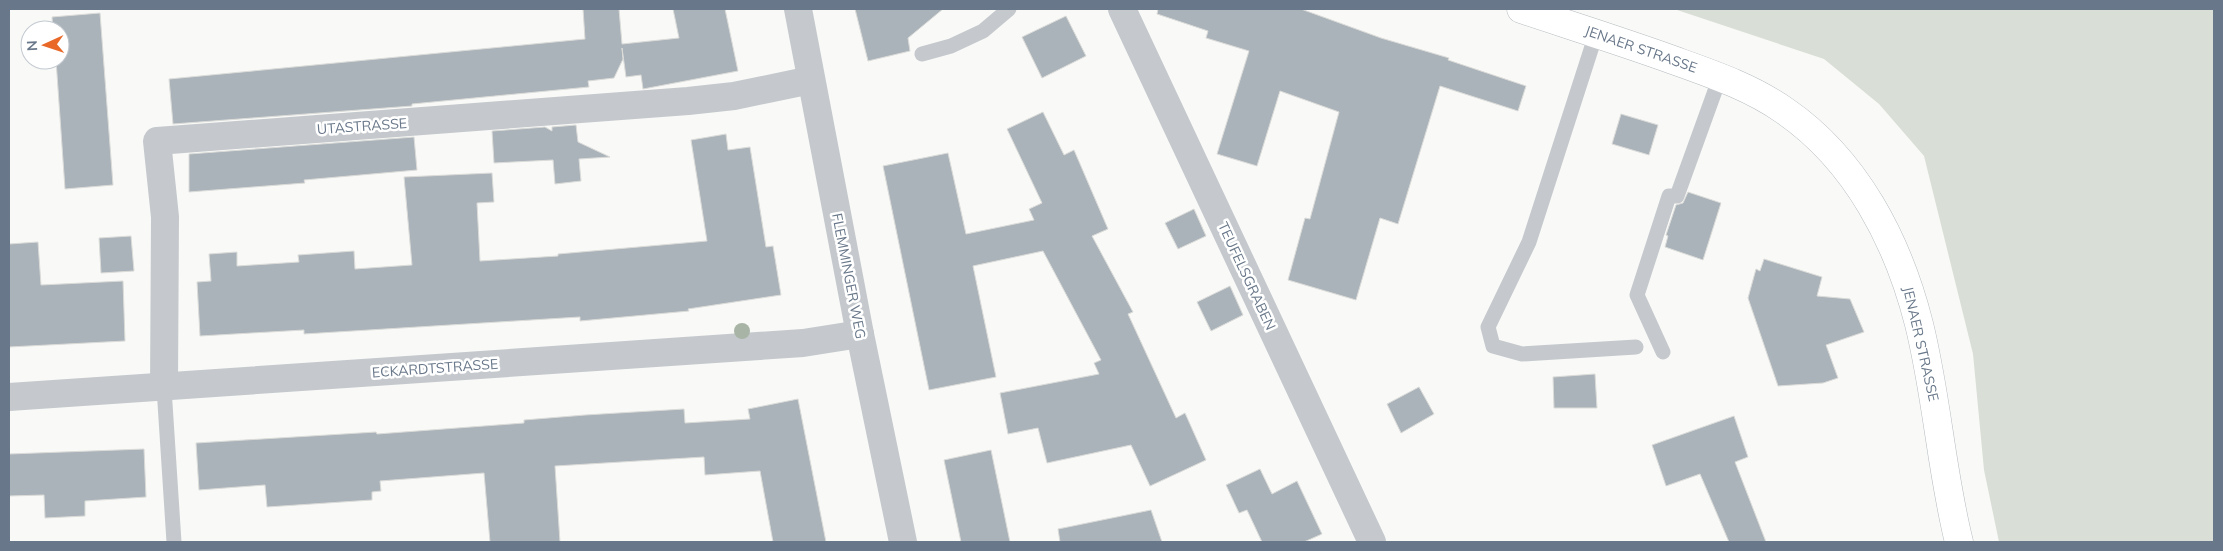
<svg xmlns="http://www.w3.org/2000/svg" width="2223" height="551" viewBox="0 0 2223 551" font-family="Mulish,sans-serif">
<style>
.green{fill:#d9dfd6}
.building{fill:#abb3ba;stroke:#dbdcd9}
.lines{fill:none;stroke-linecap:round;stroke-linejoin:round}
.primary-casing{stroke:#b6bbc0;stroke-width:29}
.service{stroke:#c5c9cd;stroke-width:15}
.minor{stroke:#c5c9cd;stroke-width:28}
.primary{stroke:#fff;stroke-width:28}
.tree{fill:#a8b4a6}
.labels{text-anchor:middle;stroke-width:5;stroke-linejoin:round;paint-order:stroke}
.street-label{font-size:14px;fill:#687789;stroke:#fff}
</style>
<rect width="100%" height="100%" fill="#f9faf7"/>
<path class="green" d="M1674,9H2214V542H1999L1984,470L1973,354L1924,156L1879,104L1824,59Z"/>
<g class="building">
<path d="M583,9H619L622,44L679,38L673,9H725L738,71L643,89L641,75L626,77L622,48L623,59L614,78L588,81L589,87L412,104V106L173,124L169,79L585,39Z"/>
<path d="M855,9H943L908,38L910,51L868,61Z"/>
<path d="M1158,9H1301L1381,38L1449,58L1448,60L1526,86L1518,111L1440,86L1398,224L1380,218L1356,300L1288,280L1305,218L1310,219L1339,112L1280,91L1257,166L1217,154L1249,51L1206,38L1208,31L1157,14Z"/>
<path d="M100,13L113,185L65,189L56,60H60V30H53L52,17Z"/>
<path d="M1066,16L1086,56L1042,78L1022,37Z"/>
<path d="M1043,112L1064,155L1074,150L1108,229L1092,236L1133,312L1128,314L1176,418L1185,413L1206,460L1150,486L1131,445L1047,463L1038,428L1008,434L1000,393L1099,374L1094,363L1101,360L1043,251L973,266L996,377L929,390L883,166L948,153L966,234L1034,220L1029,209L1042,203L1007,129Z"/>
<path d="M1621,114L1658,125L1649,155L1612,144Z"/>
<path d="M576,125L578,142L610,157L579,159L581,181L555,184L553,160L494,163L492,131L545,127L552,131V127Z"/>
<path d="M726,134L728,150L750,147L766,247L773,246L781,295L688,309L689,311L580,321V317L304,334V330L200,336L197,282L211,281L209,254L237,252V266L299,262L298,255L354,251L355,269L412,265L404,177L492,173L494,202L477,203L480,261L558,256V254L707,241L691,140Z"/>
<path d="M414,137L417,170L304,180L305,183L189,192V154Z"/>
<path d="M1688,192L1721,203L1703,260L1665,247L1668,236L1666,235L1676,205L1683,203Z"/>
<path d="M1194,209L1206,236L1178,249L1165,223Z"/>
<path d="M131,236L134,271L101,273L99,238Z"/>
<path d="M38,242L41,285L123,281L125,341L9,347V244Z"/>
<path d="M1764,259L1822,277L1817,296L1850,299L1864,332L1826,345L1838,378L1823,383L1778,386L1748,298L1756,269L1760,271Z"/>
<path d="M1230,286L1243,315L1211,331L1197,302Z"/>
<path d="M1595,374L1597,408H1554L1553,377Z"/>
<path d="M1419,387L1434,414L1401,433L1387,404Z"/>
<path d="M798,399L826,542H773L760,471L705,475L704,457L555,466L560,542H490L484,473L380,481L381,491L372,492V500L267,507L265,485L199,490L196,443L376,432L377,434L524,423V420L585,415L684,409L685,423L750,419L748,409Z"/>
<path d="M1734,416L1748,457L1735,462L1766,542H1729L1700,474L1666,486L1652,445Z"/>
<path d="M144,449L146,497L85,501V516L45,518L44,495L9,496V454Z"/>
<path d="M991,450L1010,542H961L944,460Z"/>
<path d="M1260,469L1272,494L1297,481L1322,534L1304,542H1262L1247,510L1239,513L1226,485Z"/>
<path d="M1151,510L1162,542H1060L1058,529Z"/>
</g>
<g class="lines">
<defs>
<path id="primary" d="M1521,9C1572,26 1623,42 1673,60C1712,74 1751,87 1785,111C1856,160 1898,241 1919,324C1937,396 1941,470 1959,542"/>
</defs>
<use href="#primary" class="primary-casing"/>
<g class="service">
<path d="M1596,34L1529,242L1488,327L1493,346L1522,354L1636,347"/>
<path d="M922,54L951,46L983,31L1009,9"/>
<path d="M1663,352L1637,295L1669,196H1677L1720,77"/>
<path d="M164,388L174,542"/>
</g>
<g class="minor">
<path d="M798,9L860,334L903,542"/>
<path d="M1122,9L1372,542"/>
<path d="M164,388L165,217L157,141L688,101L734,96L811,80"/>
<path d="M9,397L803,343L860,334"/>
</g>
<use href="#primary" class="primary"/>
</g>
<circle class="tree" cx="742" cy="331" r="8"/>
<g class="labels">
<g class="street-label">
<text transform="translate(1641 49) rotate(19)" y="5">JENAER STRASSE</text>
<text transform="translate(362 126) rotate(-4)" y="5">UTASTRASSE</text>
<text transform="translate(849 276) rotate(79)" y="5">FLEMMINGER WEG</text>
<text transform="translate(1247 276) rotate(65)" y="5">TEUFELSGRABEN</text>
<text transform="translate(1921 344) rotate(77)" y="5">JENAER STRASSE</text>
<text transform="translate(435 368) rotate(-4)" y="5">ECKARDTSTRASSE</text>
</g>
</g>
<rect width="2223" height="551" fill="none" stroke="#687789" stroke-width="20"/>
<g transform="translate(45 45) rotate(267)"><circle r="24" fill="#ffffff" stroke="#c3c9d0"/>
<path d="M0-4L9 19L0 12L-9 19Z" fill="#e96828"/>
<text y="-8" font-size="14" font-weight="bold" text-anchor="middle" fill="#687789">N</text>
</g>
</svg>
